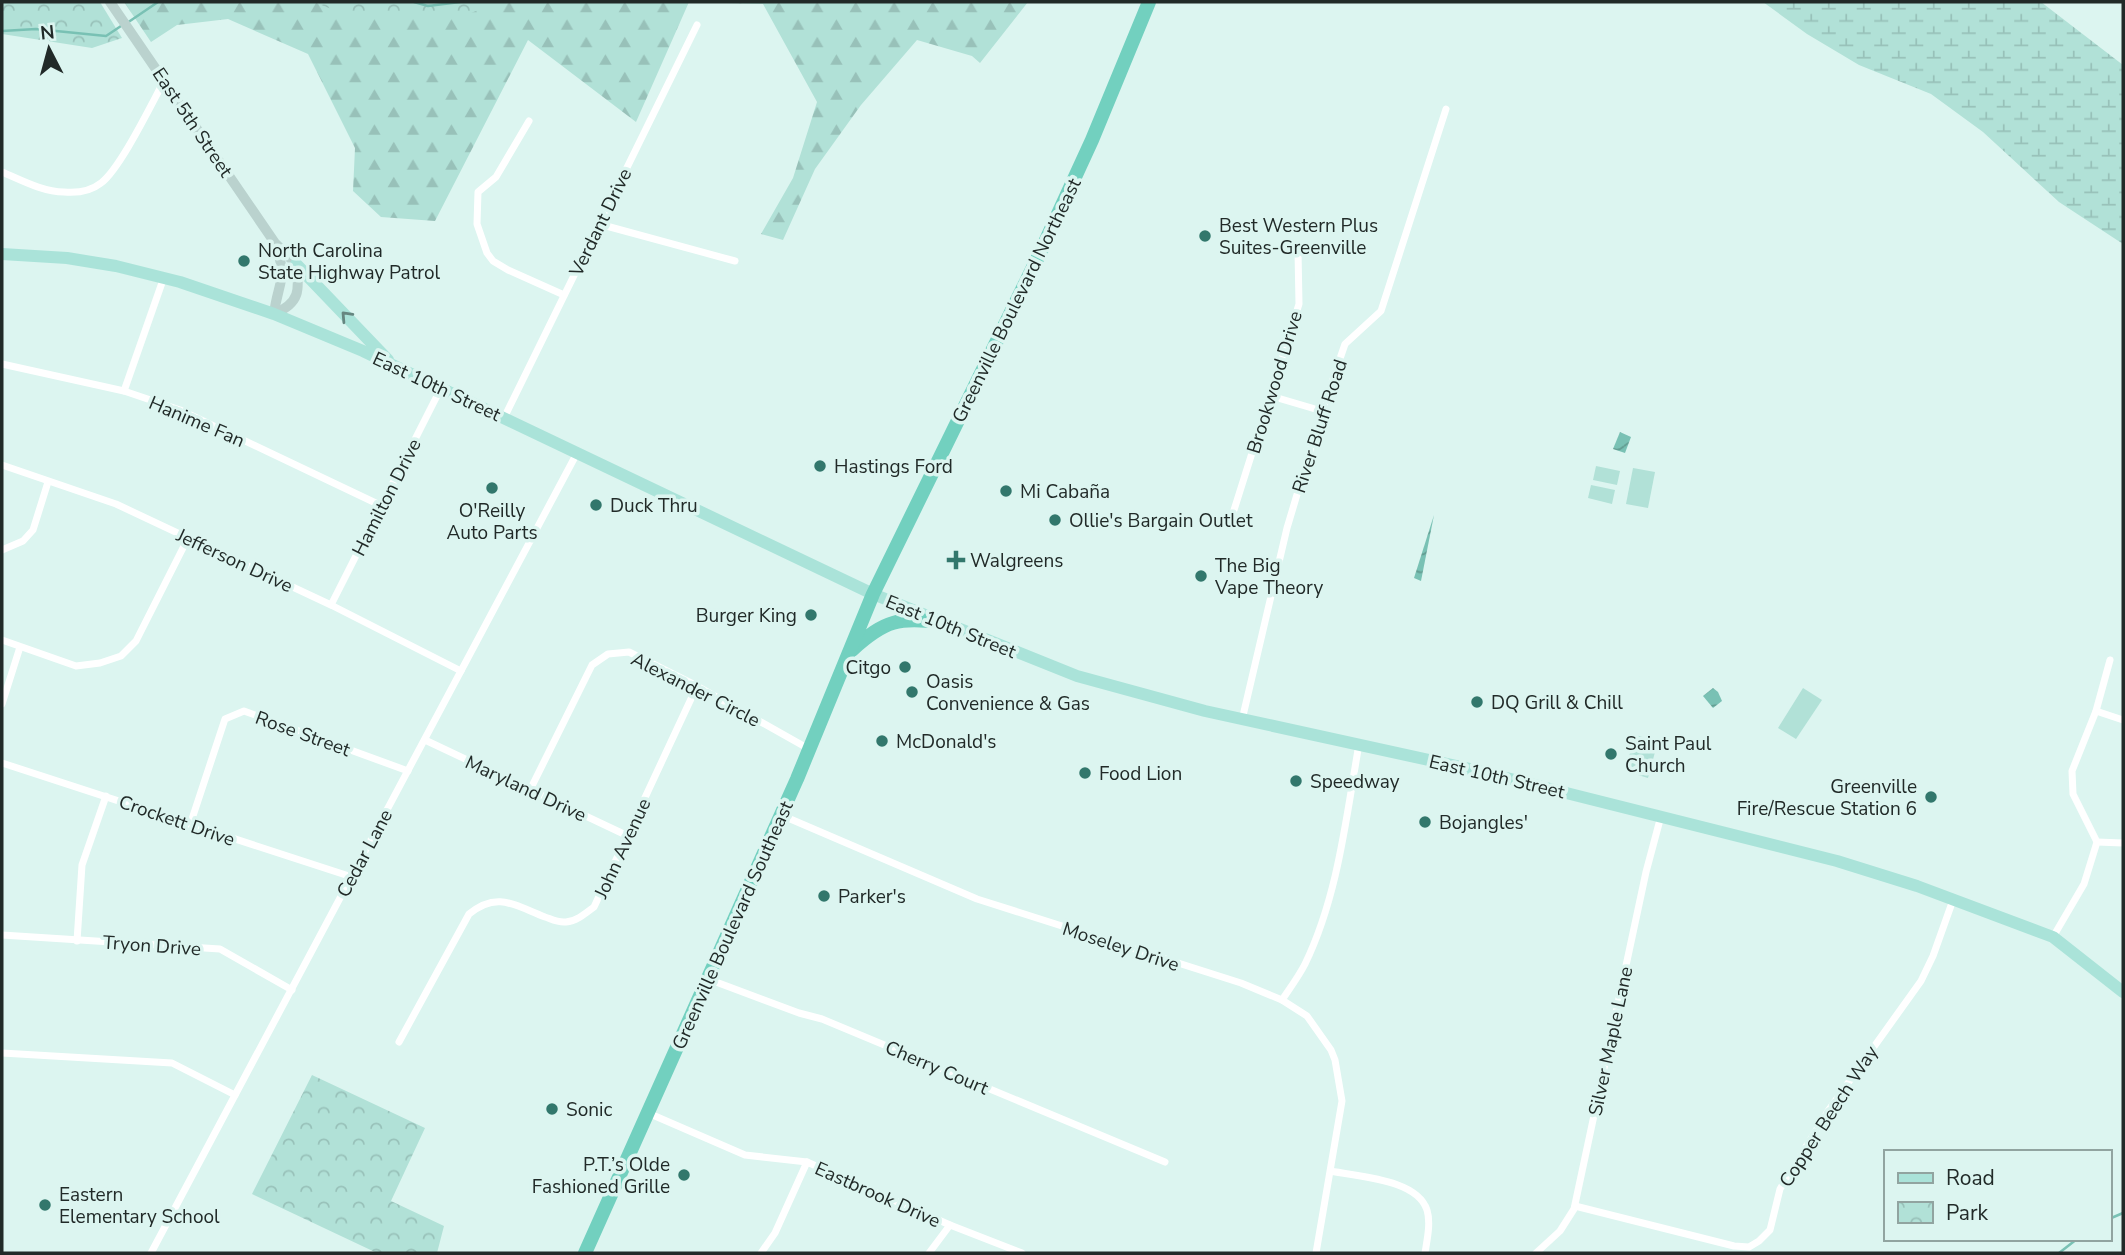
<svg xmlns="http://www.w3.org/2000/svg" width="2125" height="1255" viewBox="0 0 2125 1255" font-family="'Nunito Sans',sans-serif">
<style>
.forest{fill:url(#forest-firs)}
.wetland{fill:url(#wetland-marsh)}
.park{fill:url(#park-crowns)}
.pitch{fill:#b1e1d7}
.water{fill:url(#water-waves)}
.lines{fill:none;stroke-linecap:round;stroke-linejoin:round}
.stream{stroke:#79c1b4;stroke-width:2.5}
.street{stroke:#fff;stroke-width:7}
.secondary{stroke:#bad2ce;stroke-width:10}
.primary{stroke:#aae3d9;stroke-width:12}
.highway{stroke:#72d0bf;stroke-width:14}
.oneway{stroke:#668680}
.poi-dot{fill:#32776c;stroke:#dcf5f0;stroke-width:2.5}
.labels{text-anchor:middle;stroke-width:7;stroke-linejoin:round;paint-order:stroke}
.street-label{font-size:19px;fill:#212a28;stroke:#dcf5f0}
.poi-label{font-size:19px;fill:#212a28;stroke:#dcf5f0;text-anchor:start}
</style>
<defs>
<pattern id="forest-firs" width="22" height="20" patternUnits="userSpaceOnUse" patternTransform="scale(1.75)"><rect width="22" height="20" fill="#b1e1d7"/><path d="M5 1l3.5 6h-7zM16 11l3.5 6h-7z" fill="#98c1b9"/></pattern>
<pattern id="wetland-marsh" width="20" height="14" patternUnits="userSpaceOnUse" patternTransform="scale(1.75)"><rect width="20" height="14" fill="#b1e1d7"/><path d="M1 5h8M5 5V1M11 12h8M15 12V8" fill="none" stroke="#98c1b9"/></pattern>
<pattern id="park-crowns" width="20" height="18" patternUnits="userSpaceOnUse" patternTransform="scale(1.75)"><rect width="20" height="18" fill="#b1e1d7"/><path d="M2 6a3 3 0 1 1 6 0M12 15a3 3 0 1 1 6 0" fill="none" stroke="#98c1b9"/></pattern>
<pattern id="water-waves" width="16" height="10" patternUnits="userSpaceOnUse" patternTransform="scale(1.75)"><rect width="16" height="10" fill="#79c1b4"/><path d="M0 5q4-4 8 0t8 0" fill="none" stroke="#639d92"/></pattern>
</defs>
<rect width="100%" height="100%" fill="#dcf5f0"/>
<path class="forest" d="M124,2H1028L980,63L972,56L917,40L861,105L815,169L783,240L761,234L793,178L817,102L763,4L689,2L636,122L528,40L435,221L381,217L353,191L355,148L308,54L228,19L177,25L151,42Z"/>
<path class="wetland" d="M1763,2H2041L2123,65V244L2059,202L1983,132L1931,94L1859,65L1807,34Z"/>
<g class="park">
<path d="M2,2H100L122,38L92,48L2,34Z"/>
<path d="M314,2H497L457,19H356Z"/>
<path d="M312,1075L425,1128L391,1201L444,1226L437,1253H377L252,1194Z"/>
</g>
<g class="pitch">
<path d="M1596,466L1620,471L1617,485L1593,480Z"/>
<path d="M1633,468L1655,472L1648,508L1626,504Z"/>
<path d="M1591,485L1615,490L1612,504L1588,498Z"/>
<path d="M1803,688L1822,700L1796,739L1778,728Z"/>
<path d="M1635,735L1658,741L1648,778L1625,771Z"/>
</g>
<g class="water">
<path d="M1620,432L1631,437L1625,453L1613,449Z"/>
<path d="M1434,515L1421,581L1414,578Z"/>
<path d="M1713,688L1718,692L1722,701L1713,708L1703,696Z"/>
</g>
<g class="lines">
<g class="stream">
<path d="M414,2L428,6L460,2"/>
<path d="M127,23L158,2"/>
<path d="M2,31L36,29L106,36L121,26"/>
<path d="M2109,1219L2123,1213"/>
<path d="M2059,1253L2077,1239"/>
</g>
<g class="street">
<path d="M529,121L496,177L478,192L477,224L487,253L493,261L508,270L564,295"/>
<path d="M2,172C21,180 43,192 64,192C76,193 91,191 101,183C120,169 151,105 164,81"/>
<path d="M599,224L735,261"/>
<path d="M2,364L124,391L180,410L382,506"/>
<path d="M124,391L164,277"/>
<path d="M1271,396L1322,411"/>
<path d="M504,418L697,25"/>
<path d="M2,465L116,504L331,605L461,671"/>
<path d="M1234,510L1299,304L1298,251"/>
<path d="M2,550L23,541L33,530L48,482"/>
<path d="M331,605L441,388"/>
<path d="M2,640L76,666L100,663L121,656L136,641L188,538"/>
<path d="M2,704L20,647"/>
<path d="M2096,711L2123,720"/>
<path d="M1242,720L1287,528L1322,411L1345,344L1381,311L1446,109"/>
<path d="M425,740L628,836"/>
<path d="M2,763L352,877"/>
<path d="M531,788L592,665L608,654L629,652L697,686L809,749"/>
<path d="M781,815L977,899L1241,983L1282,1000L1307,1016L1331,1050L1335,1060L1342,1101L1316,1253"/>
<path d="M190,825L225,719L244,711L408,771"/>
<path d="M2097,842L2123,843"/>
<path d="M2,935L220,949L292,990"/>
<path d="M2053,937L2084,884L2097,842L2073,794L2072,771L2096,711L2110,660"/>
<path d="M77,941L82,865L106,796"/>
<path d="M708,979L799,1013L822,1019L1165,1162"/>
<path d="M1282,1000C1290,988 1299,976 1305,964C1338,896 1346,818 1359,744"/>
<path d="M399,1042L469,914C497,891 514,905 545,917C551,919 558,923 566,922C577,921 586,913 594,907L697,686"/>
<path d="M2,1053L172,1063L235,1095"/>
<path d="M648,1113L745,1155L807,1162L950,1225"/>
<path d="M1331,1171C1359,1177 1417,1179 1427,1210C1431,1223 1427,1240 1425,1253"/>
<path d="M1575,1206L1734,1246L1749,1247L1759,1241L1770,1230L1780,1189L1828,1111L1921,981L1933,956L1953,900"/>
<path d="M151,1253L577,453"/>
<path d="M761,1253L775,1233L807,1162"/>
<path d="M929,1253L950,1225L1022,1253"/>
<path d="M1536,1253L1560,1231L1574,1209L1646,872L1661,816"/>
</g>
<g class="secondary">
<path d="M110,2L275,243L296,264C300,290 300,303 274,314"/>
<path d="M274,314C278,281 288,281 276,246"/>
</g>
<g class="primary">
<path d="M2,254L67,258L116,266L180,282L274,314L363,351L873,594L1077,676L1205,711L1479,771L1837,861L1917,886L2053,937L2123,992"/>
<path d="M296,264L388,360"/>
</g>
<g class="highway">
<path d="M852,650C886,619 898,618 942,622"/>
<path d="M585,1253L797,779L873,594L1041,251L1092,140L1149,2"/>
</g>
</g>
<defs><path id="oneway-chevron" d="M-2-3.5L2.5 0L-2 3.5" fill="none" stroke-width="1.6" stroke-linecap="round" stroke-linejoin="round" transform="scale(1.75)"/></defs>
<use class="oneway" href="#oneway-chevron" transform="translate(346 316) rotate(-133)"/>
<g class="poi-dot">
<circle cx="1205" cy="236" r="7"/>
<circle cx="244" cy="261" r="7"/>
<circle cx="820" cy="466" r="7"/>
<circle cx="492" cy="488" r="7"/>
<circle cx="1006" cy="491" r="7"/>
<circle cx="596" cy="505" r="7"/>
<circle cx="1055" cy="520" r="7"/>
<path d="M952.5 549.5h7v7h7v7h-7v7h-7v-7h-7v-7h7z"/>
<circle cx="1201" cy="576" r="7"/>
<circle cx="811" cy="615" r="7"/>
<circle cx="905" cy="667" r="7"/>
<circle cx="912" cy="692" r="7"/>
<circle cx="1477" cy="702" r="7"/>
<circle cx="882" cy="741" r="7"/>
<circle cx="1611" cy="754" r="7"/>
<circle cx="1085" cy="773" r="7"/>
<circle cx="1296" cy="781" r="7"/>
<circle cx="1931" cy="797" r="7"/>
<circle cx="1425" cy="822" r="7"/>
<circle cx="824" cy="896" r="7"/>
<circle cx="552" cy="1109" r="7"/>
<circle cx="684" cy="1175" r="7"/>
<circle cx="45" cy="1205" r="7"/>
</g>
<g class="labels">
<g class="street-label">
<text transform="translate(193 122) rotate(56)" y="7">East 5th Street</text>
<text transform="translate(600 222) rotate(-64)" y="7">Verdant Drive</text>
<text transform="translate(1016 300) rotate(-64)" y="7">Greenville Boulevard Northeast</text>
<text transform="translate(1274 382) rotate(-73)" y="7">Brookwood Drive</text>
<text transform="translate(437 386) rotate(25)" y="7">East 10th Street</text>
<text transform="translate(197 421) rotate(23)" y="7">Hanime Fan</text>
<text transform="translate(1319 426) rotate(-72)" y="7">River Bluff Road</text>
<text transform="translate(386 497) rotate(-63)" y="7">Hamilton Drive</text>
<text transform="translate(235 560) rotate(25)" y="7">Jefferson Drive</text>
<text transform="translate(951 626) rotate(22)" y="7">East 10th Street</text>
<text transform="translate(696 689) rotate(27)" y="7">Alexander Circle</text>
<text transform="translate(303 733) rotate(20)" y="7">Rose Street</text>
<text transform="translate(1497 776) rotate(13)" y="7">East 10th Street</text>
<text transform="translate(526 788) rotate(25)" y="7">Maryland Drive</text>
<text transform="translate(177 820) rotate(19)" y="7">Crockett Drive</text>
<text transform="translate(622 848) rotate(-65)" y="7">John Avenue</text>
<text transform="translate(364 853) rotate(-62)" y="7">Cedar Lane</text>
<text transform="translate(732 925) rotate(-66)" y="7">Greenville Boulevard Southeast</text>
<text transform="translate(152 945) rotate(4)" y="7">Tryon Drive</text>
<text transform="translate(1121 946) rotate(18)" y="7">Moseley Drive</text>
<text transform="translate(1610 1041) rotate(-78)" y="7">Silver Maple Lane</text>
<text transform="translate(937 1067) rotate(23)" y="7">Cherry Court</text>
<text transform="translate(1828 1116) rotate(-57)" y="7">Copper Beech Way</text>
<text transform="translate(878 1194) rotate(24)" y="7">Eastbrook Drive</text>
</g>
<g class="poi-label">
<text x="1219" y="232">Best Western Plus<tspan x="1219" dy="22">Suites-Greenville</tspan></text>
<text x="258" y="257">North Carolina<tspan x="258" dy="22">State Highway Patrol</tspan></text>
<text x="834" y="473">Hastings Ford</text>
<text x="1020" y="498">Mi Cabaña</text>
<text x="610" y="512">Duck Thru</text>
<text x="492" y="517" text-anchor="middle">O'Reilly<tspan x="492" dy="22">Auto Parts</tspan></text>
<text x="1069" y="527">Ollie's Bargain Outlet</text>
<text x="970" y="567">Walgreens</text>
<text x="1215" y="572">The Big<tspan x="1215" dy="22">Vape Theory</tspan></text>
<text x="797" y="622" text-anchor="end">Burger King</text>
<text x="891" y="674" text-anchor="end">Citgo</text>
<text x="926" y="688">Oasis<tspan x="926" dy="22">Convenience &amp; Gas</tspan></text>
<text x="1491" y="709">DQ Grill &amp; Chill</text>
<text x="896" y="748">McDonald's</text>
<text x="1625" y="750">Saint Paul<tspan x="1625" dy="22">Church</tspan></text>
<text x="1099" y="780">Food Lion</text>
<text x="1310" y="788">Speedway</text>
<text x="1917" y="793" text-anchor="end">Greenville<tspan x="1917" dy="22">Fire/Rescue Station 6</tspan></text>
<text x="1439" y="829">Bojangles'</text>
<text x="838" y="903">Parker's</text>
<text x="566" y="1116">Sonic</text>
<text x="670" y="1171" text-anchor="end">P.T.’s Olde<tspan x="670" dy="22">Fashioned Grille</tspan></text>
<text x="59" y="1201">Eastern<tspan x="59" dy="22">Elementary School</tspan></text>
</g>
</g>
<rect width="2125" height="1255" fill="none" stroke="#212a28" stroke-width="7"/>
<rect x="1884" y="1150" width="228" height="91" fill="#dcf5f0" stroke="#91a4a0" stroke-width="2"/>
<rect x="1898" y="1173" width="35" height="10" fill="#aae3d9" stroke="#91a4a0" stroke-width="2"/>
<text x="1946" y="1185" font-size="21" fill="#212a28">Road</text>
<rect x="1898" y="1202" width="35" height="21" fill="url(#park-crowns)" stroke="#91a4a0" stroke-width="2"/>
<text x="1946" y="1220" font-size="21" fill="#212a28">Park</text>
<g transform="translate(49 49) rotate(354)" stroke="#dcf5f0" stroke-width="5" paint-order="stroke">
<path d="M0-5L12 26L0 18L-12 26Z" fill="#212a28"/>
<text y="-10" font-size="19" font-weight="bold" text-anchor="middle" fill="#212a28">N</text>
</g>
</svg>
